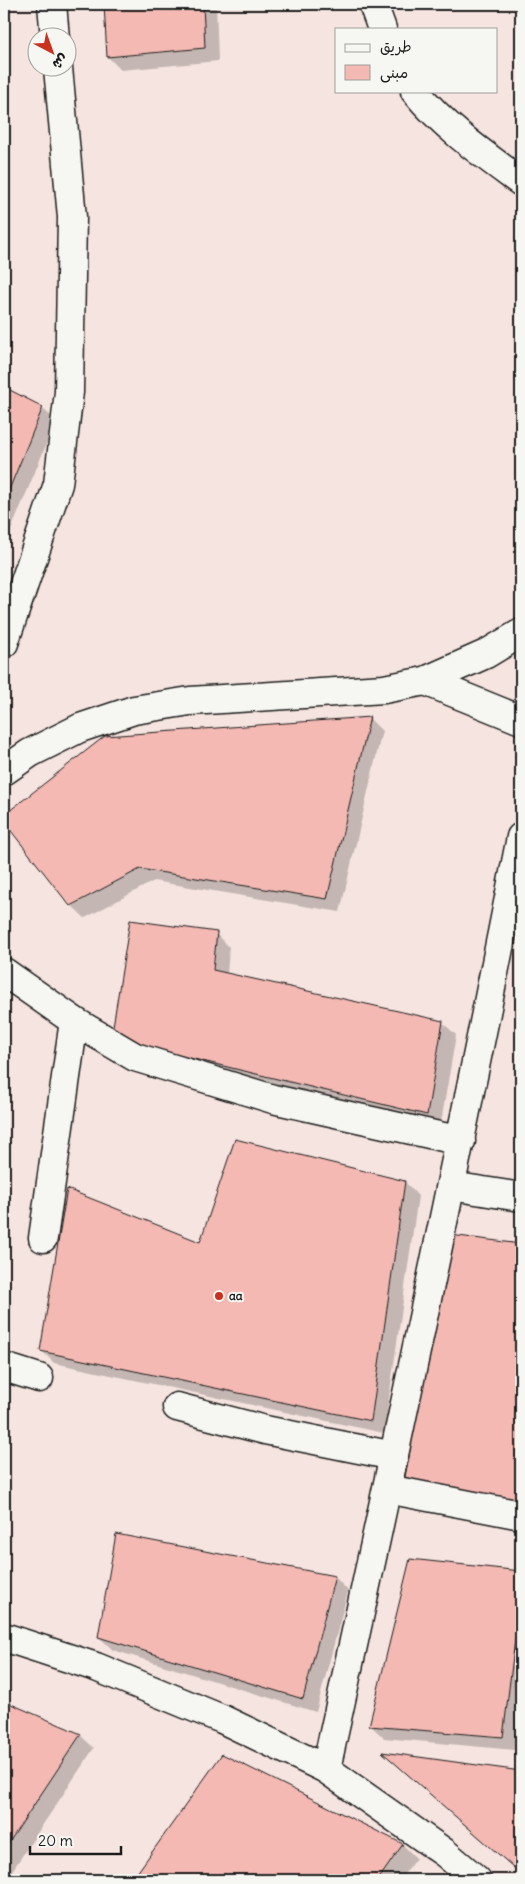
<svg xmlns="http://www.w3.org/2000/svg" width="525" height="1884" viewBox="0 0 525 1884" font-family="Delius,'Playpen Sans Arabic',sans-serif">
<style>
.shadow{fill:#0003}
.building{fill:#f4b9b3;stroke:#1c1c1c}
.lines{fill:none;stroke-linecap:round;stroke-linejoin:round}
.minor-casing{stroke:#1c1c1c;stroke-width:31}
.minor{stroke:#f6f6f2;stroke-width:28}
.poi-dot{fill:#c8321e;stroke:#f6f6f2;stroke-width:2}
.labels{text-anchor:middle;stroke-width:4;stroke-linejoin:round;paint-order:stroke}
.poi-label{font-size:12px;font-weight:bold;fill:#1c1c1c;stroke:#f6f6f2;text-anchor:start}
</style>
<rect width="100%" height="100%" fill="#f5e4df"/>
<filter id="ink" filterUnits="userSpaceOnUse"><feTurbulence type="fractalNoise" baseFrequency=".02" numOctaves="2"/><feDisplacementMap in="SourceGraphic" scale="10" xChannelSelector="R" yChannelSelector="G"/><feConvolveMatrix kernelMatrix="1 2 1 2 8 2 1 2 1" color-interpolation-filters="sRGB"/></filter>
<g filter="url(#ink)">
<g class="shadow">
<path d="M106,4H216L218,61L121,70L108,57Z"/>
<path d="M4,388L42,408L56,421L4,547Z"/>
<path d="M369,718L382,731L340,912L154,881L85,918L71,905L4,820V817L106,738Z"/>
<path d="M216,934L229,947L227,975L442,1022L456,1035L440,1128L126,1052Z"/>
<path d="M405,1182L418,1196L384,1433L54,1363L41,1350L201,1244Z"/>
<path d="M451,1236L521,1246V1515Z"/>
<path d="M411,1560L521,1573V1705L515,1750L384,1738L370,1725Z"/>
<path d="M335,1577L348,1591L316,1712L113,1650L99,1637Z"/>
<path d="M4,1702L80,1735L94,1748L6,1880H4Z"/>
<path d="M385,1753L521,1772V1874L397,1765Z"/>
<path d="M222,1756L403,1845L416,1858L400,1880H134Z"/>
</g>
<g class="building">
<path d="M104,4H203L205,48L107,57Z"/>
<path d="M4,387L43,407L4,502Z"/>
<path d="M370,717L327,899L140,869L70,906L4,822V815L105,736Z"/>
<path d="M130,920L217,932L213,970L443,1021L427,1115L111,1039Z"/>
<path d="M235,1139L405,1181L371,1421L40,1351L67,1189L200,1242Z"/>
<path d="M450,1235L521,1244V1505L404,1482Z"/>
<path d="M116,1534L335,1576L303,1699L98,1637Z"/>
<path d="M410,1559L521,1571V1591L503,1737L369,1726Z"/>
<path d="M4,1701L81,1734L4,1850Z"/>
<path d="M382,1752L521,1771V1874Z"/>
<path d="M222,1754L403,1844L378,1880H132Z"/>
</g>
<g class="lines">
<defs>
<g id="minor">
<path d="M52,4L55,38"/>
<path d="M373,4L382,29"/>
<path d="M415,91C445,128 483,154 521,182"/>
<path d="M4,643L58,484L69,392L72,217L58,68"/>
<path d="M425,681L521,720"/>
<path d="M4,771L30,753L80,728L134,710L190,701L384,689L425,681L486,654L521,633"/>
<path d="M4,972L74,1021L135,1057L273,1099L461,1141"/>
<path d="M451,1186L521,1197"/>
<path d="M43,1238L74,1021"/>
<path d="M4,1367L39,1378"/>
<path d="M177,1407L265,1430L394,1456"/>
<path d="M387,1489L521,1515"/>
<path d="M4,1637L96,1667L222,1719L326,1769L445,1853L477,1880"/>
<path d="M326,1769C394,1459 460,1148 521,837"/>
</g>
</defs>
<use href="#minor" class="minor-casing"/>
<use href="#minor" class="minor"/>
</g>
</g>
<circle class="poi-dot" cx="219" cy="1296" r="5"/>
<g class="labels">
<g class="poi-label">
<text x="229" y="1300">aa</text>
</g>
</g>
<rect width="525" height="1884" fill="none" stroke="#f6f6f2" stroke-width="20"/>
<rect x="10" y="10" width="505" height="1864" fill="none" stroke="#1c1c1c" stroke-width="2" filter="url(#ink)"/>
<rect x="335" y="28" width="162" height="65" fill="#f6f6f2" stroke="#9f9f9c"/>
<rect x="345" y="44" width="25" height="8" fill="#f6f6f2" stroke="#9f9f9c"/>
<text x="380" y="52" font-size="15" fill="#1c1c1c">طريق</text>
<rect x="345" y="65" width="25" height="15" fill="#f4b9b3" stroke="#9f9f9c"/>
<text x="380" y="78" font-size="15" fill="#1c1c1c">مبنى</text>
<g transform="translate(52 52) rotate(139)"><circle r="24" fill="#f6f6f2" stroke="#9f9f9c"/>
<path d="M0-4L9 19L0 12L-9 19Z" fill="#c8321e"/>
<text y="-8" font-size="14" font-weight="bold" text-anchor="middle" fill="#1c1c1c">ش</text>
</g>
<path d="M30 1846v8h91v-8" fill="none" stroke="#1c1c1c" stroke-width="2.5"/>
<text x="38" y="1846" font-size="15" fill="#1c1c1c" stroke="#f6f6f2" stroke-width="4" paint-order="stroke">20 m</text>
</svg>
